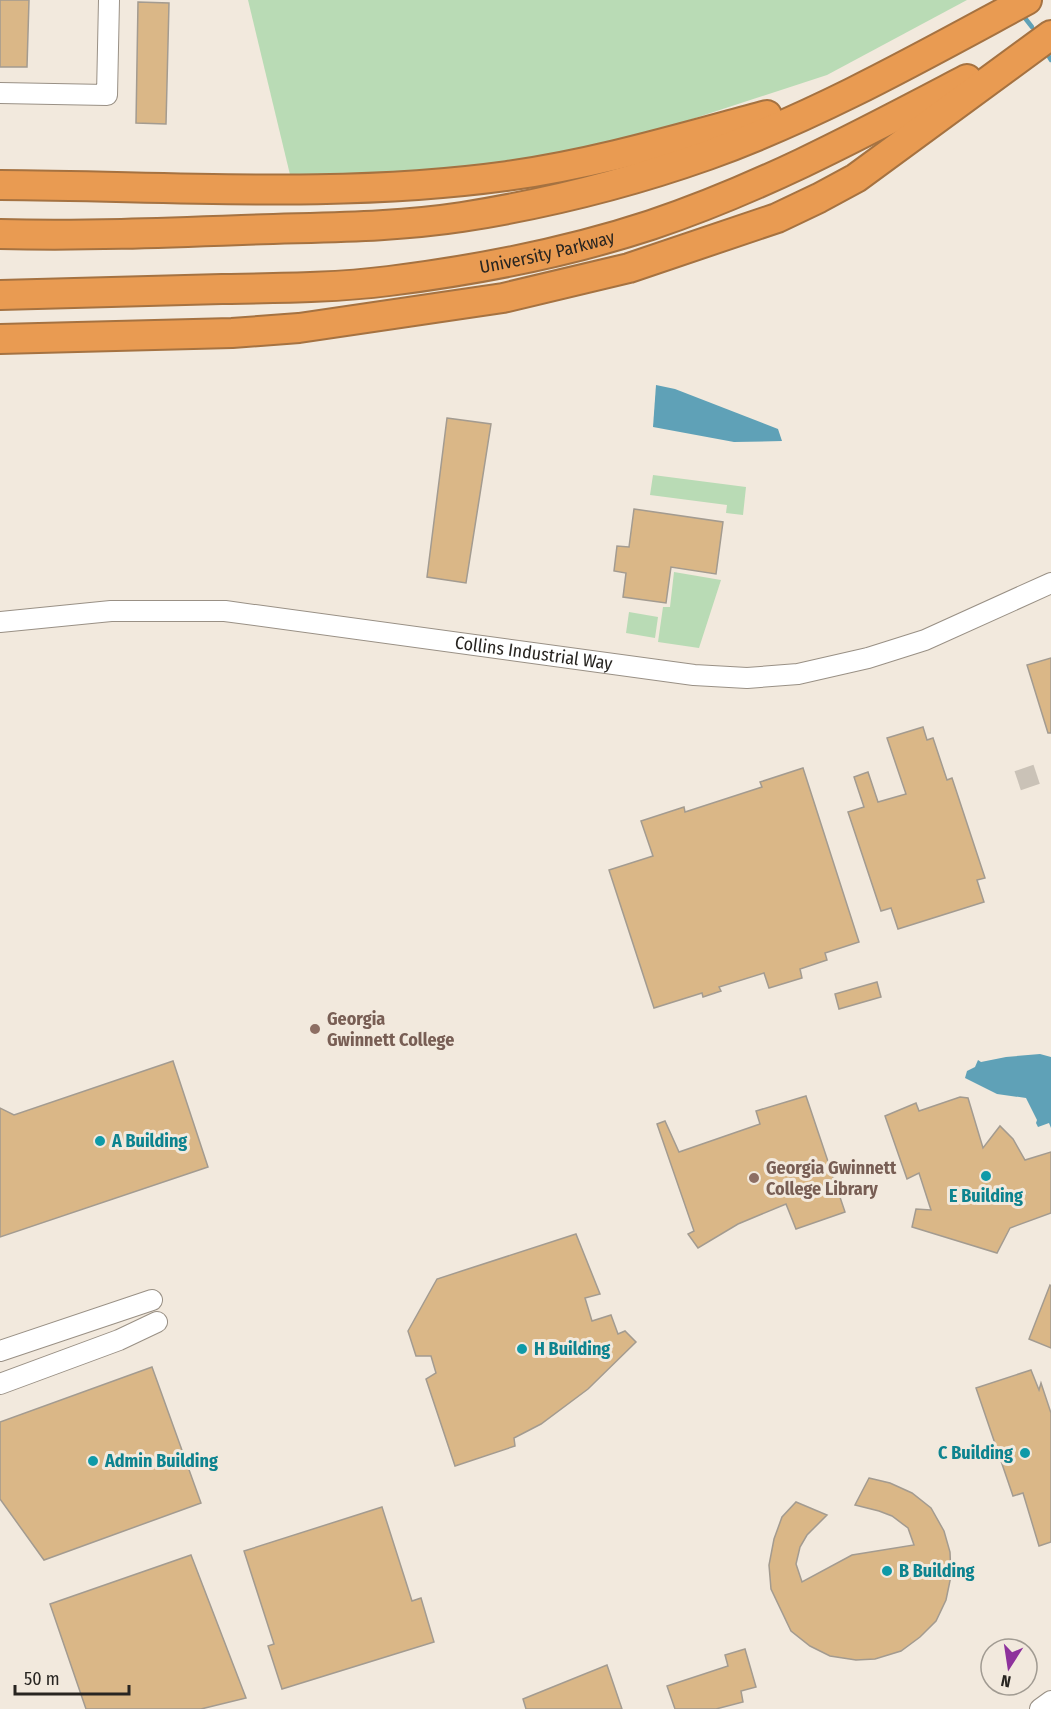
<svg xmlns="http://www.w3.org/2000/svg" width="1051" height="1709" viewBox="0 0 1051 1709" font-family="'Fira Sans Condensed',sans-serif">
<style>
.green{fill:#b9dbb5}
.water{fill:#5fa1b7}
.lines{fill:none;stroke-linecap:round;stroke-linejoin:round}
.stream{stroke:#5fa1b7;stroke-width:4.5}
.building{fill:#dab787;stroke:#a39b90;stroke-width:1.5}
.minor-tunnel{stroke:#cac2b7;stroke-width:20;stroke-dasharray:20 10;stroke-linecap:butt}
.minor-casing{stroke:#999085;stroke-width:22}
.highway-casing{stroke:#a57241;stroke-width:32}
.minor{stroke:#fff;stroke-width:20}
.highway{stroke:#e99b52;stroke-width:28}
.education-dot{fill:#8d6e63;stroke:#f2e9dd;stroke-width:2}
.culture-dot{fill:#0f9aa8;stroke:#f2e9dd;stroke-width:2}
.labels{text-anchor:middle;stroke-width:6;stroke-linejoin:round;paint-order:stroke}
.street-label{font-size:18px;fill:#282521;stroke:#f2e9dd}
.education-label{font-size:18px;font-weight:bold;fill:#785e54;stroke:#f2e9dd;text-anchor:start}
.culture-label{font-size:18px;font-weight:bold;fill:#0d838f;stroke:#f2e9dd;text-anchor:start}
</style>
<rect width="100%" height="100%" fill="#f2e9dd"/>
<g class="green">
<path d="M248,0H967L827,75L564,161L292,183Z"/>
<path d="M653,475L746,487L743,515L726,513L727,505L650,495Z"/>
<path d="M674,572L721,580L699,648L658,642L663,607H670Z"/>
<path d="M629,612L658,617L655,638L626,633Z"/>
</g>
<g class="water">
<path d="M656,385L675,389L778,429L782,441L734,442L653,427Z"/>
<path d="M1040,1054L1051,1057V1128L1049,1123L1038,1127L1036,1123L1037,1120L1026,1098L997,1094L965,1078L967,1071L975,1067L978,1060L981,1062L1006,1057Z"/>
</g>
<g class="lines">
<g class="stream">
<path d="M1021,13L1032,27"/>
<path d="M1048,55L1051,60"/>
</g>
</g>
<g class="building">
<path d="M0,0H29L27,67H0Z"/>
<path d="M138,2L169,3L166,124L136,123Z"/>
<path d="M447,418L491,424L466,583L427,577Z"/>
<path d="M634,509L723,522L716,574L671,567L666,603L623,597L626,573L614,571L617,546L629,547Z"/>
<path d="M1051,658V733H1048L1027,665Z"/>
<path d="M923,727L927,740L933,738L947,780L952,778L985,878L977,880L984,902L898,929L891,908L881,911L848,812L864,807L854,777L868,772L878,802L906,794L887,738Z"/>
<path d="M803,768L859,942L825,953L827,960L800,969L802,978L769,988L764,973L719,987L721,991L703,997L702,993L654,1008L609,870L653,856L641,821L684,807L685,812L762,787L760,782Z"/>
<path d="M877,982L881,997L839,1009L835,994Z"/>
<path d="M173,1061L208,1167L0,1237V1108L14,1115Z"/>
<path d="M806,1096L845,1212L796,1229L786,1204L738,1224L698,1248L688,1234L694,1231L657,1124L665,1121L679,1152L760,1124L756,1111Z"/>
<path d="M960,1097L968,1098L983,1148L1000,1126L1013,1139L1025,1160L1051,1152V1213L1010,1228L997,1253L912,1227L916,1209L931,1210L919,1173L907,1179L885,1116L916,1103L919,1111Z"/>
<path d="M576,1234L600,1294L585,1298L592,1321L611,1315L618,1334L625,1331L636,1342L588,1389L541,1424L514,1438L515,1446L455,1466L426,1379L436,1373L431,1356H416L408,1331L437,1279Z"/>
<path d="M1050,1285L1051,1286V1348L1029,1339Z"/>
<path d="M152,1367L201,1503L44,1560L0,1499V1422Z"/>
<path d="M1031,1370L1039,1390L1041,1383L1051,1413V1542L1039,1546L1023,1493L1013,1496L976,1388Z"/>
<path d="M869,1478L890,1483L912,1493L931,1508L944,1531L950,1552L951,1576L946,1600L936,1621L920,1637L901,1651L875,1659L856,1660L830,1656L810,1646L791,1631L771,1589L769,1565L774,1539L782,1517L796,1502L827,1515L807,1535L800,1547L796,1564L802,1582L852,1555L914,1545L908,1528L892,1516L879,1511L855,1505Z"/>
<path d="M382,1507L412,1601L421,1598L434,1642L282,1689L268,1646L274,1644L244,1551Z"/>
<path d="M191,1555L246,1698L201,1709H86L50,1604Z"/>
<path d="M745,1649L756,1687L741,1691L743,1702L716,1709H675L667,1686L728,1666L725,1655Z"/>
<path d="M607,1665L622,1709H526L523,1699Z"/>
</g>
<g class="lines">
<path class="minor-tunnel" d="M1024,768L1033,795"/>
<defs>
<g id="minor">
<path d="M0,93L107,95L109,0"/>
<path id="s1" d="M0,622L111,611H225L694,675L747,678L798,674L868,658L925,640L1051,583"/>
<path d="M0,1351L152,1300"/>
<path d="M0,1384L119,1340L157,1322"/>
<path d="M1040,1709L1051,1701"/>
</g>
<g id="highway">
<path d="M0,185C169,186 339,199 507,176C595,164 681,138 767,115"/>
<path d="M0,234C81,236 162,233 242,230C316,227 390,228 462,217C545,204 629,183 708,155C819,115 923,56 1027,0"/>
<path id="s2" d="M0,295C74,293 148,291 222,289C278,288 334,288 389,281C477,270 566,253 651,225C762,188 864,133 967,79"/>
<path d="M0,339L232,333L299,328L503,298L629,268L777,218L819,198L856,178L1051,35"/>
</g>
</defs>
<use href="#minor" class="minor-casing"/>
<use href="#highway" class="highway-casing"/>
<use href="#minor" class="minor"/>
<use href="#highway" class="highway"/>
</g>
<g class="education-dot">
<circle cx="315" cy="1029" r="6"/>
<circle cx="754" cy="1178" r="6"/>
</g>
<g class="culture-dot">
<circle cx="100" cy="1141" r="6"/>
<circle cx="986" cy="1176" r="6"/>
<circle cx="522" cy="1349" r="6"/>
<circle cx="1025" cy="1453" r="6"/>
<circle cx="93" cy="1461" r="6"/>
<circle cx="887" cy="1571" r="6"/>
</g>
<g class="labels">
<g class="street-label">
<text dy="6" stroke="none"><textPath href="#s2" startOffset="550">University Parkway</textPath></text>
<text dy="6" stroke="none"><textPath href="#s1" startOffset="537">Collins Industrial Way</textPath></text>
</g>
<g class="education-label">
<text x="327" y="1025">Georgia<tspan x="327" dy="21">Gwinnett College</tspan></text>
<text x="766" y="1174">Georgia Gwinnett<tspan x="766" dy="21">College Library</tspan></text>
</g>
<g class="culture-label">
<text x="112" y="1147">A Building</text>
<text x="986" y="1202" text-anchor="middle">E Building</text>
<text x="534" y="1355">H Building</text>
<text x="1013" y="1459" text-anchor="end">C Building</text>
<text x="105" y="1467">Admin Building</text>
<text x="899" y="1577">B Building</text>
</g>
</g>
<g transform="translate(1009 1667) rotate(192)"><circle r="28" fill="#f2e9dd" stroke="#a19b92" stroke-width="1.5"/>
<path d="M0-4.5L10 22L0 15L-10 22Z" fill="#8e329c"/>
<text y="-9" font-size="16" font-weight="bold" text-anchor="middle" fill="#282521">N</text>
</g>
<path d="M15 1685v9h114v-9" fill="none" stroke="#282521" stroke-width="3"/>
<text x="24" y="1685" font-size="18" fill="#282521" stroke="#f2e9dd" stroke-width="4.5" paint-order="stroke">50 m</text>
</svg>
